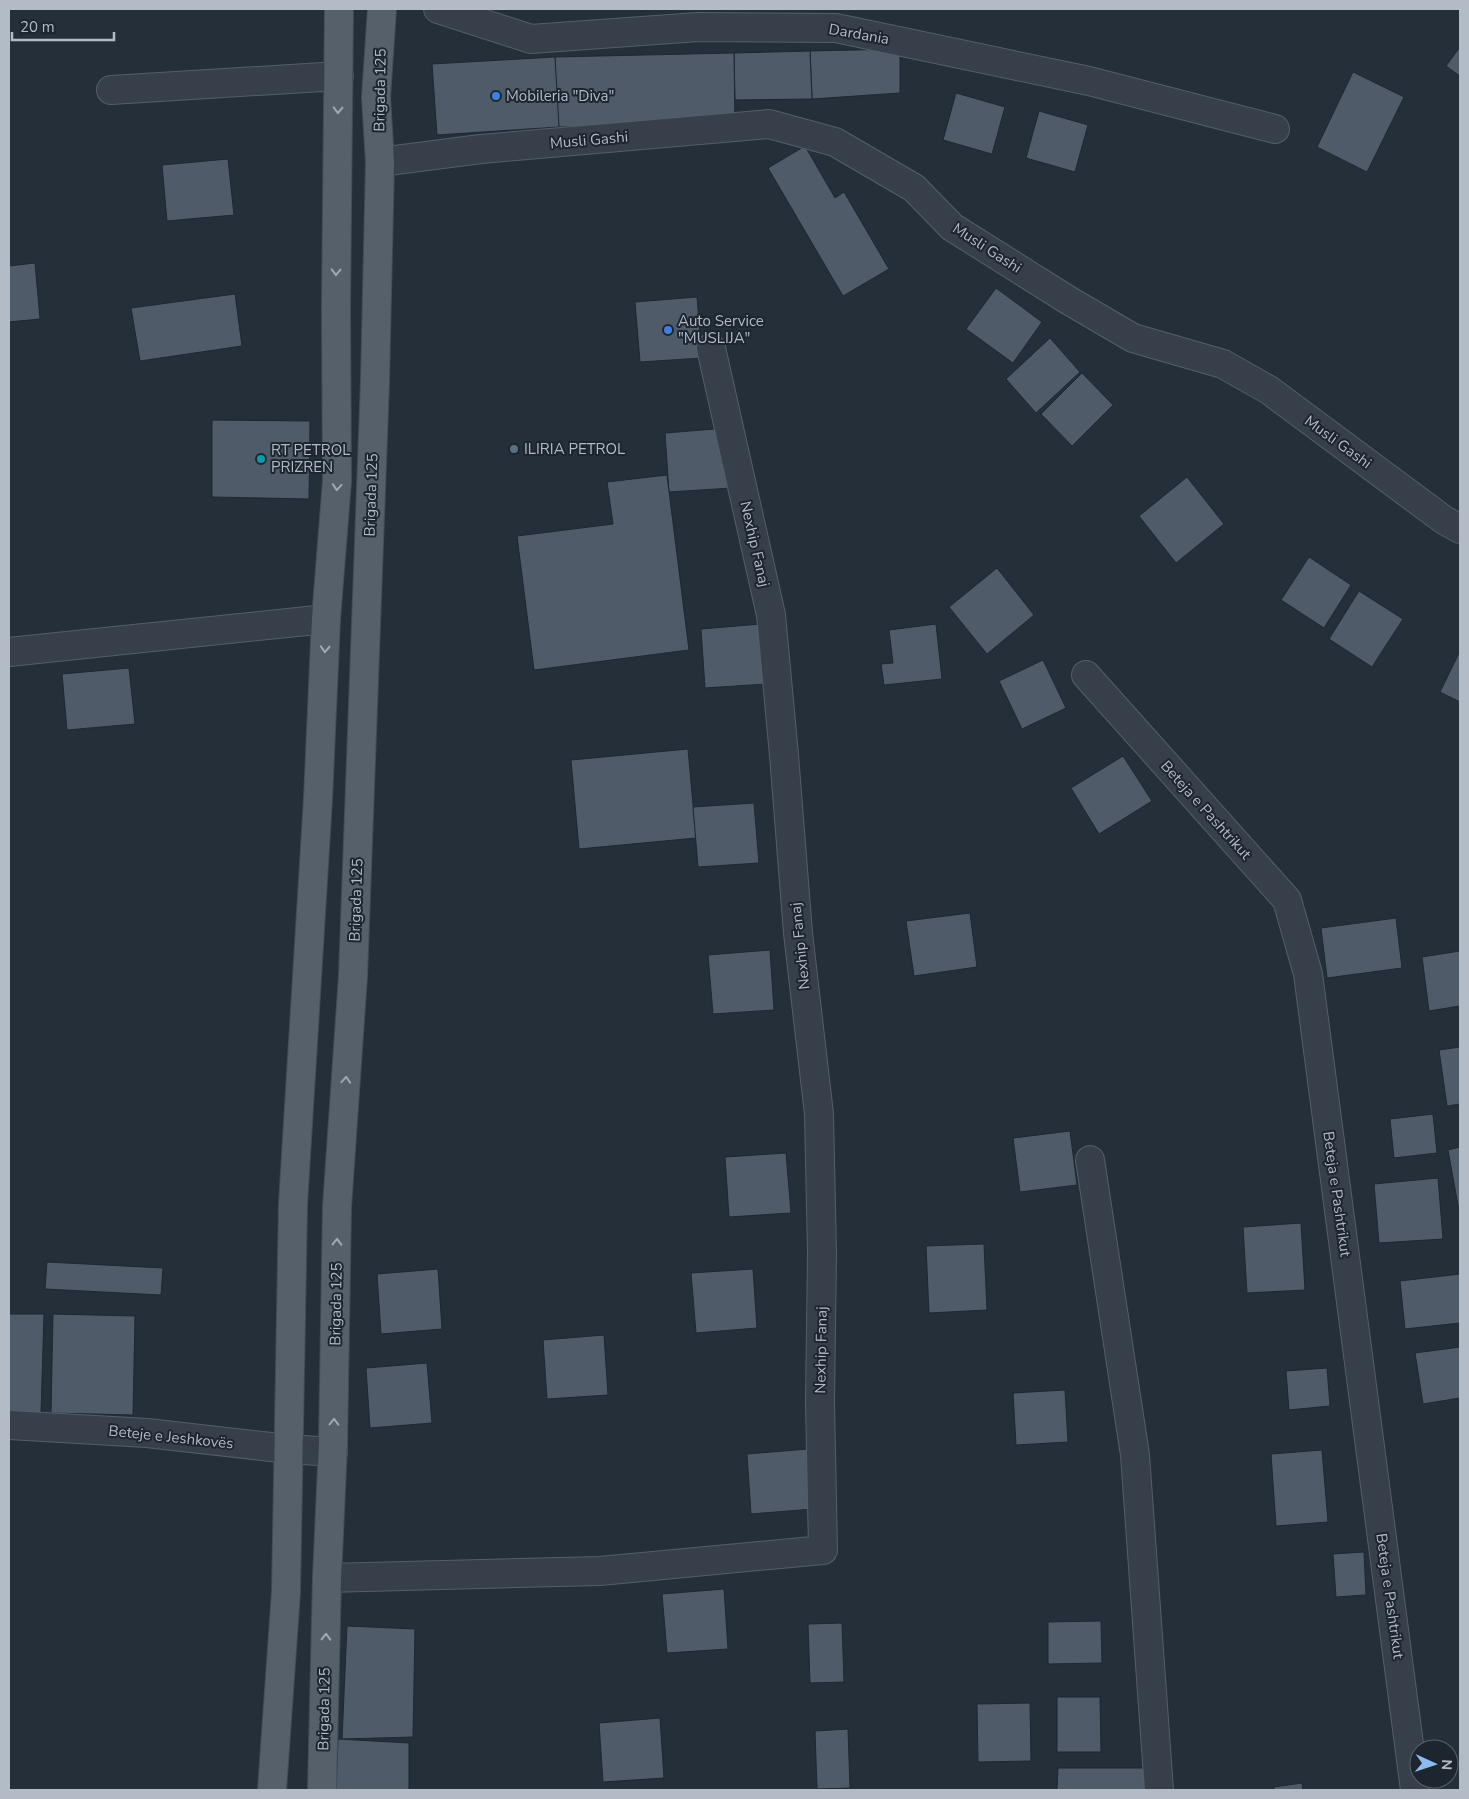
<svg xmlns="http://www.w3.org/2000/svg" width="1469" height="1799" viewBox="0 0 1469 1799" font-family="'Nunito Sans',sans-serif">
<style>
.building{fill:#4f5b68;stroke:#1f2731}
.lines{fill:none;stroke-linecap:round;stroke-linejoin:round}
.minor-casing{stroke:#565e68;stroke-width:30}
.major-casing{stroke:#444c56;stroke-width:30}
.minor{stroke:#37404a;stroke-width:28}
.major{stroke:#55606a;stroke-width:28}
.oneway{stroke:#a0a9b4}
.shop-dot{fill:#3f7fe0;stroke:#1d252f;stroke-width:2}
.service-dot{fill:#5c6f8a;stroke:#1d252f;stroke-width:2}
.culture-dot{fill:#0f9aa8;stroke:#1d252f;stroke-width:2}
.labels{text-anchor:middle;stroke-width:4;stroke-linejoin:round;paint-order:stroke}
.street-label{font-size:15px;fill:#b3bbc6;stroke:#1d252f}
.poi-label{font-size:15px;fill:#b3bbc6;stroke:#1d252f;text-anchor:start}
</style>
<rect width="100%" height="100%" fill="#242f39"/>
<g class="building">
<path d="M1460,47V76L1446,66Z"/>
<path d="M900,49V93L812,99L810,51Z"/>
<path d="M810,51L812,99L735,100L734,53Z"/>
<path d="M734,53L735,124L556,127L555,57Z"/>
<path d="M555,57L559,127L437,135L432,64Z"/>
<path d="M1353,72L1404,97L1367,172L1317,147Z"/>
<path d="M956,93L1005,107L992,154L943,140Z"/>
<path d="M1039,111L1088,125L1075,172L1026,158Z"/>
<path d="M805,146L835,198L844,192L889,269L843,296L768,168Z"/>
<path d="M228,159L234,215L167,221L162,165Z"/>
<path d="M35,263L40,319L9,322V266Z"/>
<path d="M996,288L1042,322L1013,363L966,329Z"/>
<path d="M235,294L242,346L140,361L131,308Z"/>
<path d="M697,297L702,358L640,362L635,302Z"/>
<path d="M1050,338L1080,372L1036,413L1006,379Z"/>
<path d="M1082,373L1113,405L1072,446L1041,414Z"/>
<path d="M212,420L310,421L309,499L212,497Z"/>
<path d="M727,428L731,488L669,492L665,433Z"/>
<path d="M667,475L689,650L534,670L517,536L613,524L607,482Z"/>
<path d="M1187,477L1224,524L1176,563L1139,516Z"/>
<path d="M1309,557L1351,585L1324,628L1281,600Z"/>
<path d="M997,568L1034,615L987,654L949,607Z"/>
<path d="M1359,591L1403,619L1372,667L1329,639Z"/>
<path d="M761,624L766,684L705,688L701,629Z"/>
<path d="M936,624L942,679L884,685L881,664L893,663L889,630Z"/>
<path d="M1460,651V702L1440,692Z"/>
<path d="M1043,660L1066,708L1022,729L999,681Z"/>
<path d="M129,668L135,724L67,730L62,674Z"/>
<path d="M688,749L696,838L579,849L571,760Z"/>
<path d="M1123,756L1152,801L1099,834L1071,788Z"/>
<path d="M754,803L759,863L698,867L693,807Z"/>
<path d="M970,913L977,967L914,976L906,921Z"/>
<path d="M1396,918L1402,968L1327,978L1321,928Z"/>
<path d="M770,950L774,1010L713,1014L708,955Z"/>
<path d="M1460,951V1006L1429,1011L1422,957Z"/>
<path d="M1460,1047V1104L1447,1106L1439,1050Z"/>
<path d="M1433,1114L1437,1153L1394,1158L1390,1119Z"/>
<path d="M1070,1131L1077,1185L1020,1192L1013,1138Z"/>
<path d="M1460,1147V1211H1459L1448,1150Z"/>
<path d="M786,1153L791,1213L729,1217L725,1157Z"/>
<path d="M1438,1178L1443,1239L1379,1243L1374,1184Z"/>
<path d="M1301,1223L1305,1290L1247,1293L1243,1227Z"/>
<path d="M984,1244L987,1310L929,1313L926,1246Z"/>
<path d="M47,1262L163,1268L161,1295L45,1289Z"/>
<path d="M438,1269L442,1329L381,1334L377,1274Z"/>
<path d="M753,1269L757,1328L696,1333L691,1273Z"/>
<path d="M1460,1274V1323L1405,1329L1400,1281Z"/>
<path d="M9,1314H44L41,1413L9,1412Z"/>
<path d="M53,1314L135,1316L133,1415L51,1413Z"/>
<path d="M604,1335L608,1395L547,1399L543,1340Z"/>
<path d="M1460,1347V1398L1423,1404L1415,1353Z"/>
<path d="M427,1363L432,1423L370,1428L366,1368Z"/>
<path d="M1327,1368L1330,1406L1289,1410L1286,1371Z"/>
<path d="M1065,1390L1068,1442L1016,1445L1013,1393Z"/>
<path d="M808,1449L813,1509L751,1514L747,1454Z"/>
<path d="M1322,1450L1328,1522L1276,1526L1271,1454Z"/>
<path d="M1364,1552L1366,1595L1336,1597L1333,1554Z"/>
<path d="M724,1589L728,1649L667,1653L662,1594Z"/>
<path d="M1101,1621L1102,1663L1048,1664V1622Z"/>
<path d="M842,1623L844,1682L810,1683L808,1624Z"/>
<path d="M347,1626L415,1629L413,1737L342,1739Z"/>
<path d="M1057,1697H1100L1101,1752H1057Z"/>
<path d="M1030,1703L1031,1761L978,1762L977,1704Z"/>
<path d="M660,1718L664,1778L603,1782L599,1723Z"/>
<path d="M848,1729L850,1788L817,1789L815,1731Z"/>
<path d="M338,1739L409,1743V1790H336Z"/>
<path d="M1058,1768H1145V1790H1057Z"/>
<path d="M1302,1783L1303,1790H1274V1787Z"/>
</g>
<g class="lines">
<defs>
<g id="minor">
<path d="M438,9L531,39L698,27L836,28L1089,81L1275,129"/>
<path d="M111,90L339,76"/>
<path d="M380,162L481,149L769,124L835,142L914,188L952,227L1068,300L1133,338L1223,364L1269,390L1444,520L1460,529"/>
<path d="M9,652L326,619"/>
<path d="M1086,675L1287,900L1308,974L1415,1790"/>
<path d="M1090,1160L1135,1455L1159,1790"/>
<path d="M9,1425L147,1433L289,1449L333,1452"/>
<path d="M327,1578L600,1571L823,1550L820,1402L822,1253L819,1114L798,933L784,755L771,615L711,348"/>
</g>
<g id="major">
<path d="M272,1790L286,1592L293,1204L318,799L326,619L337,481L336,309L339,9"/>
<path d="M322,1790L327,1578L333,1444L337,1207L353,976L375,381L380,162L376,97L382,9"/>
</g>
</defs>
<use href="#minor" class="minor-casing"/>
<use href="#major" class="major-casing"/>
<use href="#minor" class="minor"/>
<use href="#major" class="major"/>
</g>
<defs><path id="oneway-chevron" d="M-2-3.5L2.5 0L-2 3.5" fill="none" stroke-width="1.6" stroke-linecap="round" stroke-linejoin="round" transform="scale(1.25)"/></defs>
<g class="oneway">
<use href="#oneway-chevron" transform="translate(338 110) rotate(91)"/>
<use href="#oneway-chevron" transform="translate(336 272) rotate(91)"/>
<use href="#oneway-chevron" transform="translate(337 487) rotate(94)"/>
<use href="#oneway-chevron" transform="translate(325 649) rotate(93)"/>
<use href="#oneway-chevron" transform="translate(346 1080) rotate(-86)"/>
<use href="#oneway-chevron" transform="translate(337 1242) rotate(-89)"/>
<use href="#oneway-chevron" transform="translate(334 1422) rotate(-89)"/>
<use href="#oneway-chevron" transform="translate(326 1637) rotate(-89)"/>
</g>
<g class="shop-dot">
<circle cx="496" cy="96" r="5"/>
<circle cx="668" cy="330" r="5"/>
</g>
<circle class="service-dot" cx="514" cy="449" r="5"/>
<circle class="culture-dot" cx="261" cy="459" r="5"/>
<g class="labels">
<g class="street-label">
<text transform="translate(859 34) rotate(10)" y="5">Dardania</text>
<text transform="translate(380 90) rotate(-89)" y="5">Brigada 125</text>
<text transform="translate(589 140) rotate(-5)" y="5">Musli Gashi</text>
<text transform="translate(987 248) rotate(33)" y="5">Musli Gashi</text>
<text transform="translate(1338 442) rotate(36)" y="5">Musli Gashi</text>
<text transform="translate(371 495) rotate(-88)" y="5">Brigada 125</text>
<text transform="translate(755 544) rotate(77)" y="5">Nexhip Fanaj</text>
<text transform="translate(1206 810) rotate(48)" y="5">Beteja e Pashtrikut</text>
<text transform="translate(356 900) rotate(-88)" y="5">Brigada 125</text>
<text transform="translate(800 946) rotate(-96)" y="5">Nexhip Fanaj</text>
<text transform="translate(1337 1194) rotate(82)" y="5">Beteja e Pashtrikut</text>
<text transform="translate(336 1304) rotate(-89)" y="5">Brigada 125</text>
<text transform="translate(821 1350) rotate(-89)" y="5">Nexhip Fanaj</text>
<text transform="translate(171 1437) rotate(6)" y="5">Beteje e Jeshkovës</text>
<text transform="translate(1390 1596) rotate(82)" y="5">Beteja e Pashtrikut</text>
<text transform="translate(324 1709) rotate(-89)" y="5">Brigada 125</text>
</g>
<g class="poi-label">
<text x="506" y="101">Mobileria "Diva"</text>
<text x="678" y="326">Auto Service<tspan x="678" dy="17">"MUSLIJA"</tspan></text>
<text x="524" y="454">ILIRIA PETROL</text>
<text x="271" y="455">RT PETROL<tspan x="271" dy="17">PRIZREN</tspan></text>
</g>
</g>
<rect width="1469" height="1799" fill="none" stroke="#b3bbc6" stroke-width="20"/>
<g transform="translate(1434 1764) rotate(93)"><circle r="24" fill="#1d252f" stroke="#59616b"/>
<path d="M0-4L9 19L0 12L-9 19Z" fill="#8dbbf0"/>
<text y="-8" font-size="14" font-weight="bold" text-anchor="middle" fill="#b3bbc6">N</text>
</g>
<path d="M12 32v8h102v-8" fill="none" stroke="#b3bbc6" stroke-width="2.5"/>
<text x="20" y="32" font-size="15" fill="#b3bbc6" stroke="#1d252f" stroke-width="4" paint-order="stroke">20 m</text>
</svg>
